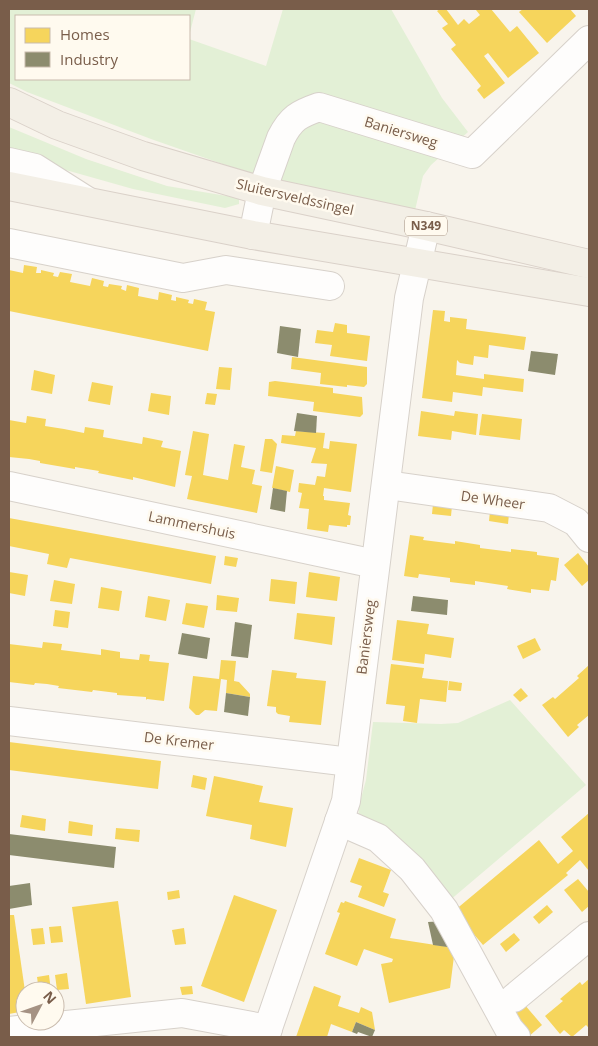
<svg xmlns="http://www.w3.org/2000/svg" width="598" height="1046" viewBox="0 0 598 1046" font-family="'Open Sans',sans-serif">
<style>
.green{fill:#e3f0d6}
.homes{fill:#f6d55c}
.industry{fill:#8c8c6e}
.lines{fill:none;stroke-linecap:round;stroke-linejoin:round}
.minor-casing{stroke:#d7d1ca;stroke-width:30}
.major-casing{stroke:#dad1c9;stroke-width:30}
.minor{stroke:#fefdfc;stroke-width:28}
.major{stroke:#f3efe6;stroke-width:28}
.labels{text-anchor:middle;stroke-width:5;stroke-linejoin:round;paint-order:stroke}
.shield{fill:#fffaef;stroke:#a18c7c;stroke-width:1}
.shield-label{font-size:12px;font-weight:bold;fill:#795d4a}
.street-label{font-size:14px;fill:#795d4a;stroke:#fffaef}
</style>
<rect width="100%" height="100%" fill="#f8f4ec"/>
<g class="green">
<path d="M9,9H196L189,36V16H16V79H189V39L266,66L283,9H391L442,98L468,132L431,165L423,176L413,219L325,200L151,139L27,92L9,83Z"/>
<path d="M9,127L86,159L167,186L239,198V204L225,208L133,189L9,154Z"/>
<path d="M510,700L586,785L449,901L358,820L359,806L366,780L373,722L441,724L458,723Z"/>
</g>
<g class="homes">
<path d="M440,9H446L458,25L464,19L469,24L480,15L476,10L477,9H491L510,32L517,26L539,53L508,78L488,53L484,56L505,83L484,99L477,90L481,86L451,49L456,45L442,28L448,24L437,11Z"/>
<path d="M523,9H570L576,16L547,43L519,12Z"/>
<path d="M24,265L37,267L36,273H41V270L54,273L53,276L58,277L60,272L72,274L70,282L90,286L92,278L104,281L103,286L108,287L109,284L122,286L121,289L126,291L127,285L139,288L138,296L158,300L159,292L172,295L171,300L176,301V297L189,300L188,303L193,304L194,299L207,302L205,310L215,312L208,351L9,311V270L23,273Z"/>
<path d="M433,310L445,311L444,321L450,322V317L467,319L466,329L526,337L524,350L489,345L488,358L474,356L473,365L460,363L457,360L456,375L484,379V374L524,379L523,392L483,387L482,396L453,392L452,402L422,398Z"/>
<path d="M335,323L347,325V333L370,336L367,361L330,356L332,345L315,343L317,330L333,332Z"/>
<path d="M292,357L367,367V384L364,387L347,385V387L320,384L321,373L291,369Z"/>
<path d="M219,367L232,368L230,390L216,389Z"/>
<path d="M34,370L55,375L52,394L31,390Z"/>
<path d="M275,381L333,388V393L362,397L363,414L360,417L313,411L314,402L268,396L269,382Z"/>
<path d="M92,382L113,386L110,405L88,401Z"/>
<path d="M151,393L171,396L169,415L148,411Z"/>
<path d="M207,393L217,394L215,405L205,404Z"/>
<path d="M421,411L454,416L455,411L478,414L476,435L452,431L451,440L418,436Z"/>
<path d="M482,414L522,419L520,440L479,435Z"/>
<path d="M27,416L46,419L45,426L64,429L84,433L85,427L104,430L103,437L142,444L143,437L163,441L161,447L181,451L175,487L133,477V480L98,473L99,471L75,467V469L40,463V461L29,459L9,457V420L26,423Z"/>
<path d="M193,431L209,434L203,475L228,480L234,444L245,446L241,467L255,470L252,484L262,486L257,513L187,499L192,476L185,475Z"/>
<path d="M296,431L325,433L323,448L329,449L330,441L357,444L351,492L324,488L323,496H324V500L350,503L348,515L351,516L350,525H347V527L329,525L328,532L307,529L309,509L299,508L302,493L298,492L299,483L315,485L317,476L325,477L327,464L311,463L316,448L281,443L282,435L295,436Z"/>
<path d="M265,439H272L277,444L272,473L260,471Z"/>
<path d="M276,466L294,470L290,492L272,488Z"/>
<path d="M433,504L452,506L451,516L432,514Z"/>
<path d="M490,511L509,514L508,524L489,521Z"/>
<path d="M9,518L216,556L211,584L70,558L67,568L47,564L49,554L9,546Z"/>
<path d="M410,535L424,537L423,540L455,544V541L480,545V548L511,552V549L537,552V555L559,558L556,581L551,580L549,591L531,589V593L507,589L508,586L475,581V585L450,582V578L419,574L418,578L404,576Z"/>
<path d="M578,553L589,567V580L582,586L564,565Z"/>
<path d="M225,556L238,558L236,567L224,565Z"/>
<path d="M9,572L28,575L25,596L9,593Z"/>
<path d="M309,572L340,577L337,601L306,597Z"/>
<path d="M271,579L297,582L295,604L269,601Z"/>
<path d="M54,580L75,584L72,604L50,601Z"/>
<path d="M101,587L122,591L119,611L98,608Z"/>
<path d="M217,595L239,598L237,612L216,610Z"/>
<path d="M148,596L170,600L166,621L145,617Z"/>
<path d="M186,603L208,606L204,628L182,624Z"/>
<path d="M55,610L70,612L68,628L53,626Z"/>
<path d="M297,613L335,617L332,645L294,639Z"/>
<path d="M397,620L429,624L427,634L454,638L451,658L425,654L424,664L392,660Z"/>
<path d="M535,638L541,650L523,659L517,646Z"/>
<path d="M43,642L62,644L61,650L101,655V649L120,652V658L139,660L140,654L150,655L149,661L169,663L164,701L147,699L146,700V697L117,695V693L93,690L92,692L58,688L59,686L47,684L35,683L34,685L9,682V644L42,648Z"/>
<path d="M221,660L236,661L234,681L239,682L250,694V697L226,693L227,680L221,679L217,711L205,710L199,715H196L189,708L193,676L219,679Z"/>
<path d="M391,664L424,668L422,678L448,681L446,702L420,699L417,723L403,721L405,706L386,704Z"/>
<path d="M589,665V715L577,725L579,727L568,737L542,705L553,697L555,699L579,678L577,676Z"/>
<path d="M272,670L297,673L296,678L326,681L321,725L289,722L290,716L278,714L276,712V707L267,706Z"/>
<path d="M449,681L462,683L461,691L448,690Z"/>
<path d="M521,688L528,696L520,702L513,695Z"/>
<path d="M9,742L161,761L158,789L9,770Z"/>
<path d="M193,775L207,778L205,790L191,787Z"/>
<path d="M214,776L263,786L259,802L293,808L286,847L250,839L252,825L206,816Z"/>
<path d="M589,813V871L580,860L566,873L568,875L483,945L454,911L539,840L558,864L573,851L561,837Z"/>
<path d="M22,815L46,819L45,831L20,827Z"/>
<path d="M69,821L93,825L92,836L68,833Z"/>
<path d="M116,828L140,830L139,842L115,839Z"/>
<path d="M359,858L391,870L383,892L389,894L384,907L358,897L362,886L350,882Z"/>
<path d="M578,879L589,892V906L582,912L564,890Z"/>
<path d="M179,890L180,898L168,900L167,892Z"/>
<path d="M234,895L277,910L244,1002L201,986Z"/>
<path d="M118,901L131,997L86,1004L72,907Z"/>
<path d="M345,901L396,919L390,938L455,948L450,988L389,1003L381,964L392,962L393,959L364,949L357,966L325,954L340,913L337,912L341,902L344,903Z"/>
<path d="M547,905L553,912L539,924L533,917Z"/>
<path d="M9,915H14L25,991V1011L9,1014Z"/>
<path d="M61,926L63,942L51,943L49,927Z"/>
<path d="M43,928L45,944L33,945L31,929Z"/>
<path d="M184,928L186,944L175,945L172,930Z"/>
<path d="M514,933L520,940L506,952L500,944Z"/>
<path d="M67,973L69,989L57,990L55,975Z"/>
<path d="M49,975L51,991H39L37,977Z"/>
<path d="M589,979V1028L586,1025L572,1037L564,1030L560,1034L545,1016L563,1001L560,999L580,982L582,985Z"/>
<path d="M192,986L193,994L182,995L180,987Z"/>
<path d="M314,986L341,996L338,1006L359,1013L361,1007L372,1012L375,1030L356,1022L352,1032L331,1024L327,1037H296Z"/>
<path d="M524,1004L542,1025L528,1037L510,1016Z"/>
</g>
<g class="industry">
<path d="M280,326L301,329L298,357L277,353Z"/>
<path d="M531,351L558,354L555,375L528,371Z"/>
<path d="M297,413L317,416L316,433L294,431Z"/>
<path d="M273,488L287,491L285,512L270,509Z"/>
<path d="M413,596L448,600L447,615L411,611Z"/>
<path d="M235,622L252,625L248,658L231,656Z"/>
<path d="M182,633L210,638L207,659L178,654Z"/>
<path d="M226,693L250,697L248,716L224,712Z"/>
<path d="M9,834L116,847L114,868L9,855Z"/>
<path d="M30,883L32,905L9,909V886Z"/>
<path d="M445,921L461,949L433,945L428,922Z"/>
<path d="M356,1022L375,1030L372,1037L358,1032L357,1034L352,1032Z"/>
</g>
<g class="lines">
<defs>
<g id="minor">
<path d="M9,162L35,168L87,201"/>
<path d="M253,235L262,191L281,138C291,118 299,114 319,107L472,154L589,40"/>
<path d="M9,243L183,278L226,270L330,286"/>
<path d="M387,485L549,508L576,522L589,538"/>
<path d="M9,486L375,564"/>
<path d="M9,721L350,762"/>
<path d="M339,821L378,838L412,869L444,910L509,1029L516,1037"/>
<path d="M514,998L589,936"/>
<path d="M9,1031L182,1013L268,1029"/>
<path d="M265,1037L346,801L409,298L426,226"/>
</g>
<g id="major">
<path d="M9,102L57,125L143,156L262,191L426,226L589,264"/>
<path d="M9,186L253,235L589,292"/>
</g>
</defs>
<use href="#minor" class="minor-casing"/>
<use href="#major" class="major-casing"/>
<use href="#minor" class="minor"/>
<use href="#major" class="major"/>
</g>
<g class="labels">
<rect class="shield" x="405" y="216.5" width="42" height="19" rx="4"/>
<g class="shield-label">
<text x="426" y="230">N349</text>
</g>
<g class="street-label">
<text transform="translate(401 132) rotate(17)" y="5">Baniersweg</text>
<text transform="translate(295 197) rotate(13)" y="5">Sluitersveldssingel</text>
<text transform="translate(493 500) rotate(8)" y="5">De Wheer</text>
<text transform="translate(192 525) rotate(12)" y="5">Lammershuis</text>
<text transform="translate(366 637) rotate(-83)" y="5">Baniersweg</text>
<text transform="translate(179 741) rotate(7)" y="5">De Kremer</text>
</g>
</g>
<rect width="598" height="1046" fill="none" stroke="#795d4a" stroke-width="20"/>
<rect x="15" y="15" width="175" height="65" fill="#fffaef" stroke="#c9bbad"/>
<rect x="25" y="28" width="25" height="15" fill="#f6d55c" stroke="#c9bbad"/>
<text x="60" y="40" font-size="15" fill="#795d4a">Homes</text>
<rect x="25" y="52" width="25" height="15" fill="#8c8c6e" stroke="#c9bbad"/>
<text x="60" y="65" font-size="15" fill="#795d4a">Industry</text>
<g transform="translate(40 1006) rotate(49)"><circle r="24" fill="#fffaef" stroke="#c9bbad"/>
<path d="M0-4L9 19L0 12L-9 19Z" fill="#a59283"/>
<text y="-8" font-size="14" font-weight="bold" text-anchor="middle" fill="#795d4a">N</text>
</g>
</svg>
